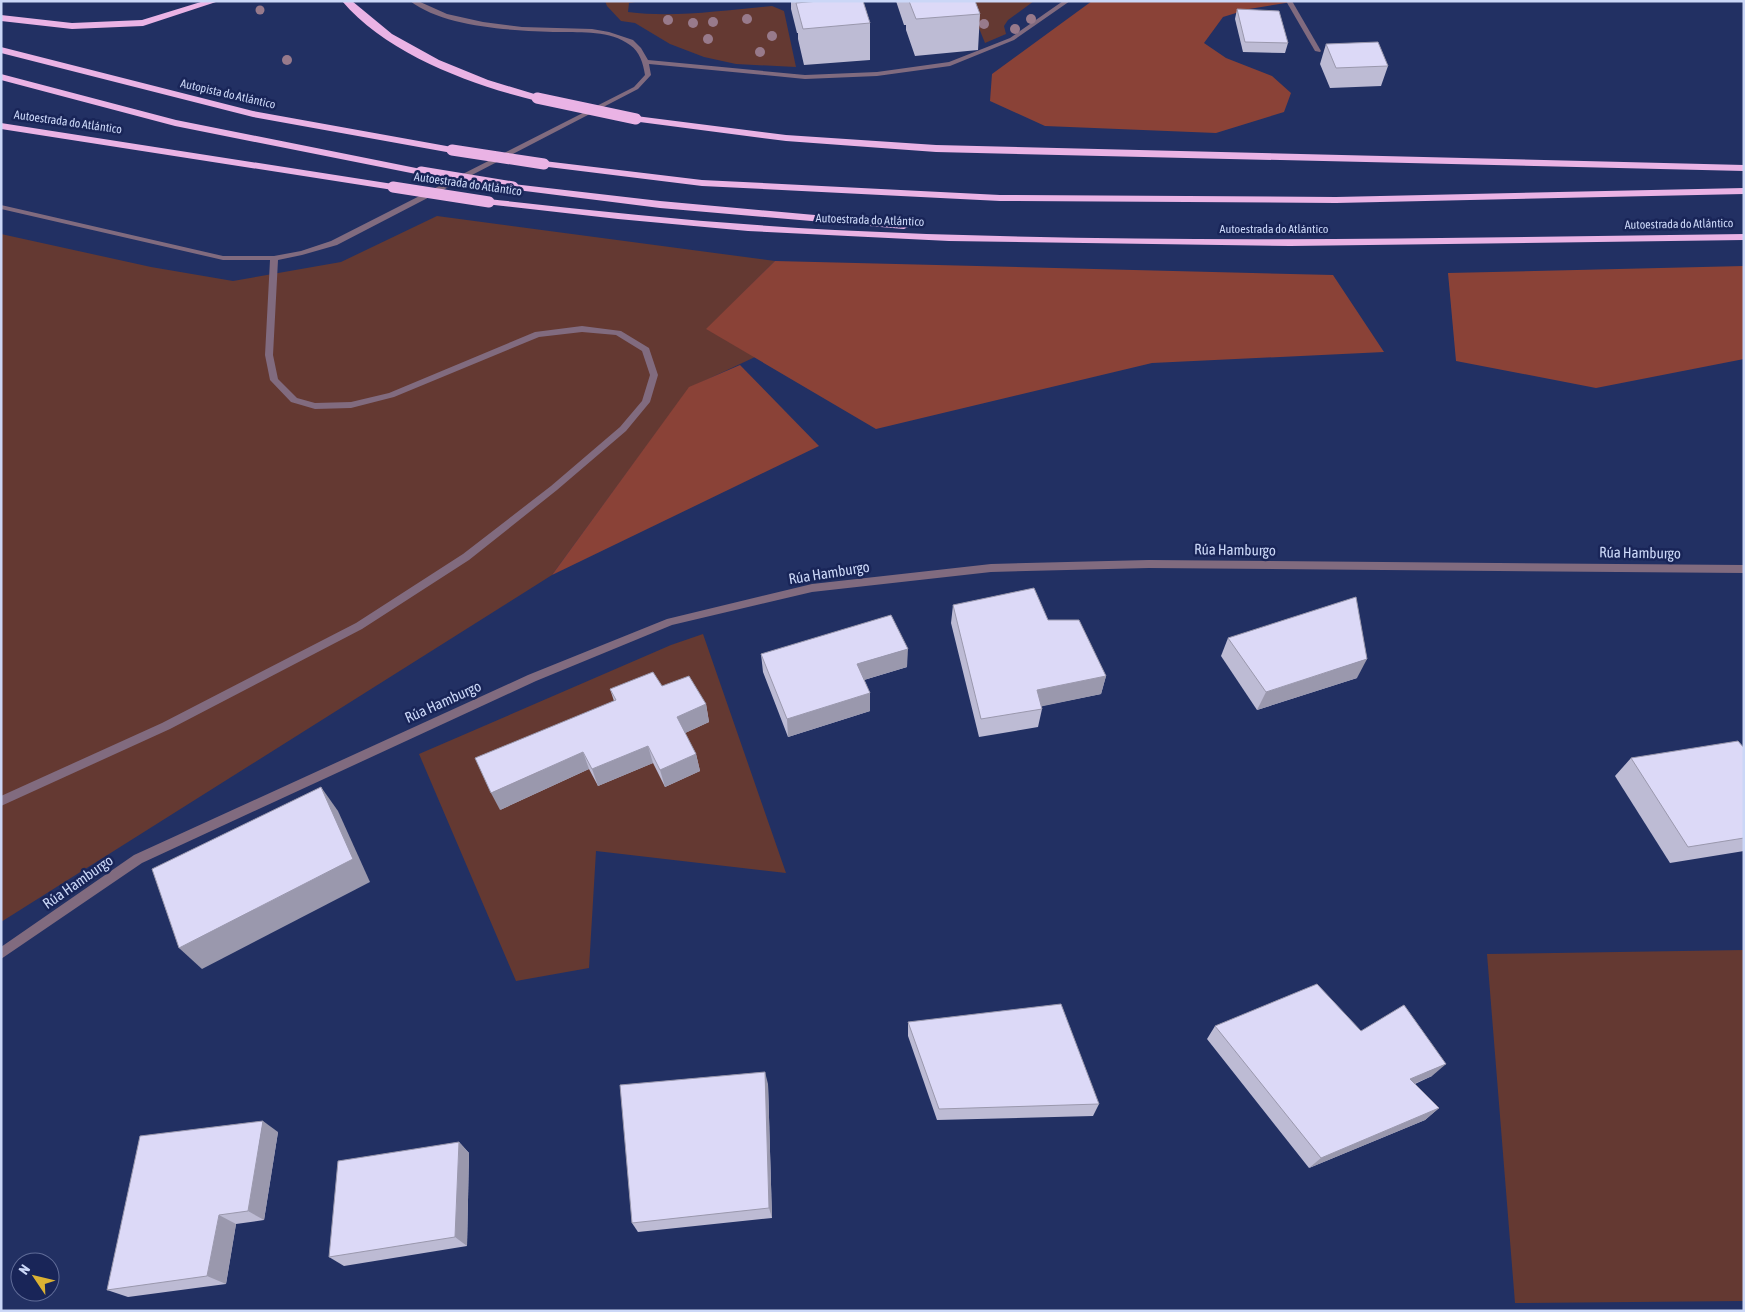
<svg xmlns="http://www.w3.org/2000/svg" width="1745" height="1312" viewBox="0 0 1745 1312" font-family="'Asap Condensed',sans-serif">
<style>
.green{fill:#643932}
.forest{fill:#8a4237}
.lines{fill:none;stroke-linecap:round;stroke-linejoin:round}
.street{fill:#816b7f;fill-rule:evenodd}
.highway{fill:#eab3e5;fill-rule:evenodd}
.highway-bridge{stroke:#eab3e5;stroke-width:11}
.tree{fill:#987a8b}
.wall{fill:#bdbbd4}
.shaded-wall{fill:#9a98ad}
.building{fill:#dcd9f7;stroke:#9a98ad}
.labels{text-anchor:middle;stroke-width:5;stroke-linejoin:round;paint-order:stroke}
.far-street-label{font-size:12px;fill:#cbd7f7;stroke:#192558}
.street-label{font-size:15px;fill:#cbd7f7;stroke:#192558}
</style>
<rect width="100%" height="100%" fill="#223063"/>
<g class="green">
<path d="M605,1H642L629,3L628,12C675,18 725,10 772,6L784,11L796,67L736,64L704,57L670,44L635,23L621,21L607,6Z"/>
<path d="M968,1H1034L1008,20L1004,26L1006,34L985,43Z"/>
<path d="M437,216L775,261L707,329L755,357L689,388L552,575L1,922V234L151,267L233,281L341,262Z"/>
<path d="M703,634L786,873L596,851L589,968L516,981L419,754L671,645Z"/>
<path d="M1744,950V1301L1515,1303L1487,954Z"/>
</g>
<g class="forest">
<path d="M1092,1H1298L1249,9L1223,17L1204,43L1226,58L1272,76L1291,93L1284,112L1216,133L1045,126L990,101L992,74Z"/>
<path d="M775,261L1333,275L1384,352L1152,363L876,429L706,329Z"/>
<path d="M1744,266V359L1596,388L1456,361L1448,273Z"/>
<path d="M740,365L819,446L552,575L689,387Z"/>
</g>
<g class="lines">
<g class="street">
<path d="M410,1H418L447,14L483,22L522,27L592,29L609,32L633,40L641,48L648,60L805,75L877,72L949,62L1010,38L1063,1H1070L1014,40L950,66L877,76L805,79L649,64L651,75L638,89L337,245L302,255L278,260L273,355L278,379L297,398L315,403L351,402L389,393L535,332L582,326L621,331L649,348L658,375L650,402L626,431L557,490L469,560L362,629L170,729L1,806V796L162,723L356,623L463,554L551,486L620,427L642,401L650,375L642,351L616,335L582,332L539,337L394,397L351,408L315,409L291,402L270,380L265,355L270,260H223L1,209V205L223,256H274L301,251L331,241L634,87L645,75C643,63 640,52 630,45C610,30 582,33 559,32C516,31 445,28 410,1Z"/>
<path d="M1286,1H1292L1321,51L1320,52L1315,51Z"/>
<path d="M1149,560L1744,565V573L1149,568L991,572L812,592L672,625L536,681L142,863L1,959V947L134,855L528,675L667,619L812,584L991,564Z"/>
</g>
<g class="highway">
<path d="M204,1H219L143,26L72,29L1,21V15L72,23L142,20Z"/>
<path d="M342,1H352L392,34L439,60L488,80L541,96L542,98L537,101C471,85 387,54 342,1Z"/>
<path d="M1,47L253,111L452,147L457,150L452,153L253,117L1,53Z"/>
<path d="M1,74L176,120L421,169L426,172L421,175L175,126L1,80Z"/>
<path d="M636,116L786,135L936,145L1744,165V171L936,152L786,141L632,121L631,119L632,117Z"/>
<path d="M1,123L393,184L398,187L393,190L1,129Z"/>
<path d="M544,161L702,180L1000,195L1336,197L1744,188V194L1336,203L1000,201L702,186L540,166L539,164L540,162Z"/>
<path d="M513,184L660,201L904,223L910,226L904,229L660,208L509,189L508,187Z"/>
<path d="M489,199C604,212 719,224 835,230C1138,245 1441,238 1744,234V240L1290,246L949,241L748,231L618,219L485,204L483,202Z"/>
</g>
<g class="highway-bridge">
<path d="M537,98L636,119"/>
<path d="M452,150L544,164"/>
<path d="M421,172L513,187"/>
<path d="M393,187L489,202"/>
</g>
</g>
<g class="tree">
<circle cx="260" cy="10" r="4.5"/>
<circle cx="747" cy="19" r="5"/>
<circle cx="1031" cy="19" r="5"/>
<circle cx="668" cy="20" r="5"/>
<circle cx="713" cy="22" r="5"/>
<circle cx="693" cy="23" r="5"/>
<circle cx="984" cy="24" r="5"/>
<circle cx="1015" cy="29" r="5"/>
<circle cx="772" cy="36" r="5"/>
<circle cx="708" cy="39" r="5"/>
<circle cx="760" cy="52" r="5"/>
<circle cx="287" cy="60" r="5"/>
</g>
<g class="wall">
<path d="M791,1H863L870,23V60L804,65L798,39V33H797L791,9Z"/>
<path d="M896,1H975L980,14L978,50L915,56L906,30V25H904Z"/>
<path d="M1237,9L1288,43L1285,53L1243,52L1235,19Z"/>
<path d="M1326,44L1388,66L1381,86L1330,88L1320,64Z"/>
<path d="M953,605L1048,620L1106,676L1101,694L1041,706L1042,709L1038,727L979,737L951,623Z"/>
<path d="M1228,638L1357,678L1257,710L1221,656Z"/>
<path d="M761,654L907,667L864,680L870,693V711L788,737L763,672Z"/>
<path d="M662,686L706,704L709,722L685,733L696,754L700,771L665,787L653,763L598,786L589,769L500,810L614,701L610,689Z"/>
<path d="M1744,748V851L1670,863L1615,776L1631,758Z"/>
<path d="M908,1022L1099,1104L1093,1116L937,1120L908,1036Z"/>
<path d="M1215,1026L1361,1031L1432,1076L1415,1084L1439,1108L1425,1120L1309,1168L1207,1039Z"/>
<path d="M768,1084L772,1218L638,1232L632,1223Z"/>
<path d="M278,1132L264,1220L236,1224L226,1284L128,1297L107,1290Z"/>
<path d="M459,1142L469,1153L467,1246L344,1266L329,1257Z"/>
</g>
<g class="shaded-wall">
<path d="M908,649L907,667L857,682V664Z"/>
<path d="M1367,659L1357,678L1257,710L1266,692Z"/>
<path d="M1106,676L1101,694L1034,708L1037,690Z"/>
<path d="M870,693V711L788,737L787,719Z"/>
<path d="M706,704L709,722L681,735L677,717Z"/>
<path d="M648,746L653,763L598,786L592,769Z"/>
<path d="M583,752L589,769L500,810L491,793Z"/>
<path d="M696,754L700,771L665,787L660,770Z"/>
<path d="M321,787L338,811L370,882L202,969L179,948Z"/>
<path d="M1446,1064L1432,1076L1397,1091L1410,1079Z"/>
<path d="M765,1072L768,1084L772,1218L769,1208Z"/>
<path d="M1439,1108L1425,1120L1309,1168L1321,1158Z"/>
<path d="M263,1121L278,1132L264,1220L248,1211Z"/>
<path d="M459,1142L469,1153L467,1246L455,1237Z"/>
<path d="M219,1215L236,1224L226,1284L207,1276Z"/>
</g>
<g class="building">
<path d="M819,1H863L870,23L803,29L796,3Z"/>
<path d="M909,1H975L980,14L916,19Z"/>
<path d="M1237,9L1279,11L1288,43L1245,42Z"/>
<path d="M1378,42L1388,66L1336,68L1326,44Z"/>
<path d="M1034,588L1048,620H1079L1106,676L1037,690L1042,709L981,719L953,605Z"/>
<path d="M1356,597L1367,659L1266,692L1228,638Z"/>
<path d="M891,615L908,649L857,664L870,693L787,719L761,654Z"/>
<path d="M653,672L662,686L689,676L706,704L677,717L696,754L660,770L648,746L592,769L583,752L491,793L475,758L616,700L610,689Z"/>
<path d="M1738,741L1744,748V838L1688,847L1631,758Z"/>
<path d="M321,787L353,859L179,948L152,869Z"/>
<path d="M1317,984L1361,1031L1404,1005L1446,1064L1410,1079L1439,1108L1321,1158L1215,1026Z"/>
<path d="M1061,1004L1099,1104L939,1109L908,1022Z"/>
<path d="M765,1072L769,1208L632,1223L620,1085Z"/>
<path d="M263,1121L248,1211L219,1215L207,1276L107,1290L140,1136Z"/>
<path d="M459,1142L455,1237L329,1257L338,1161Z"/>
</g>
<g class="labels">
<g class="far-street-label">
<text transform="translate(228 94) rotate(13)" y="4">Autopista do Atlántico</text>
<text transform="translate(68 122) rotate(8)" y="4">Autoestrada do Atlántico</text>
<text transform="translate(468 184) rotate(8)" y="4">Autoestrada do Atlántico</text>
<text transform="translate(870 220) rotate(2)" y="4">Autoestrada do Atlántico</text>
<text transform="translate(1679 224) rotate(-1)" y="4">Autoestrada do Atlántico</text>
<text x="1274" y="233">Autoestrada do Atlántico</text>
</g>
<g class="street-label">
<text transform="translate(1235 550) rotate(1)" y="5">Rúa Hamburgo</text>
<text transform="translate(1640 553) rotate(1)" y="5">Rúa Hamburgo</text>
<text transform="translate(829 573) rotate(-9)" y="5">Rúa Hamburgo</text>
<text transform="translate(443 702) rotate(-24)" y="5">Rúa Hamburgo</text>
<text transform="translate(78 882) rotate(-35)" y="5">Rúa Hamburgo</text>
</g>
</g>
<rect width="1745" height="1312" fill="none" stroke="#cbd7f7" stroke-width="5"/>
<g transform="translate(35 1277) rotate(305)"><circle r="24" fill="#192558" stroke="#606c98"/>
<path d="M0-4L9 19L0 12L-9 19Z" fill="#dcb233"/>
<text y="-8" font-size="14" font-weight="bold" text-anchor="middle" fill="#cbd7f7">N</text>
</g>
</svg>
